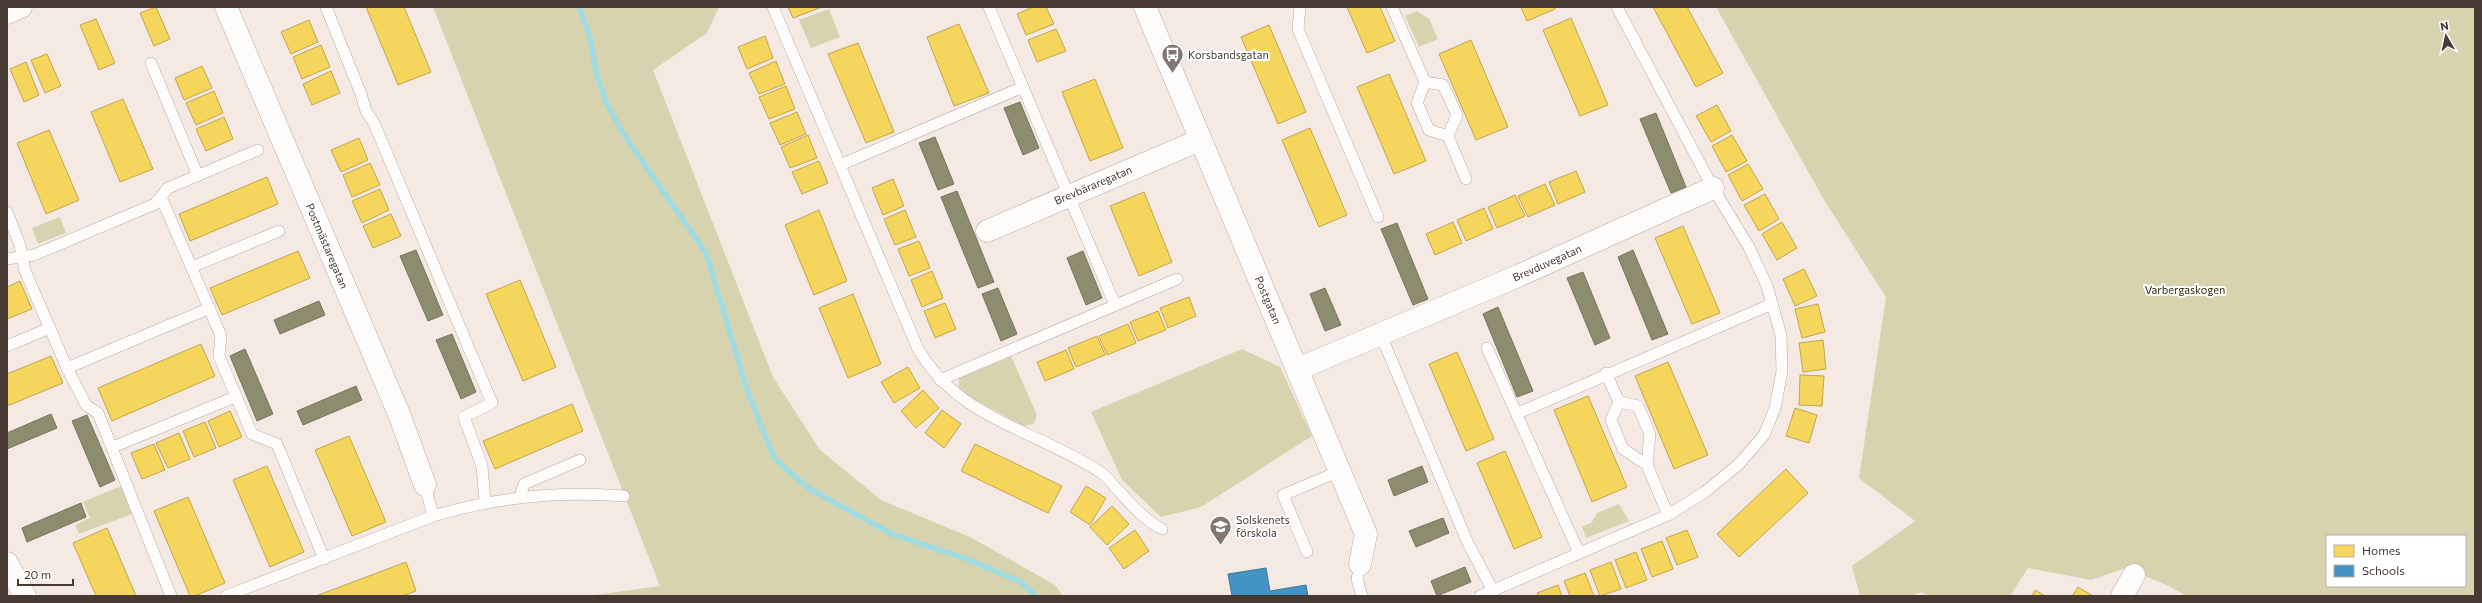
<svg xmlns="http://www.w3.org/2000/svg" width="2482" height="603" viewBox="0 0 2482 603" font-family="Commissioner,sans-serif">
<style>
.green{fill:#d7d3ae;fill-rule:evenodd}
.homes{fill:#f6d55c;stroke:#c1a64f}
.schools{fill:#4393c3;stroke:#447898}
.industry{fill:#8c8c6e;stroke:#77735c}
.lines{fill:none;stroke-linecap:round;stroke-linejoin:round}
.stream{stroke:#9fdbe0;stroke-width:5.5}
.service-casing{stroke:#b7ada6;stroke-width:12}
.minor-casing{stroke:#b7ada6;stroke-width:23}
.tertiary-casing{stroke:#b7ada6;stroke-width:23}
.service{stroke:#fefcfb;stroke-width:11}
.minor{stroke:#fefcfb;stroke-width:22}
.tertiary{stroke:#fefcfb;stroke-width:22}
.labels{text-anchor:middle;stroke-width:4;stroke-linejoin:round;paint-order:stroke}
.poi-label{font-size:11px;fill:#463a32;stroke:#fff;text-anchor:start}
.street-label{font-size:11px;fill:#463a32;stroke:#fff}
.park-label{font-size:11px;fill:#2c2d0f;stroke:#fff}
</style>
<rect width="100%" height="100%" fill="#f5eae3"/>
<g class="green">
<path d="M433,7H719L707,33L653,70L773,377L820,450L881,500L970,537L1055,585L1063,596H587L660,586Z"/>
<path d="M1716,7H2475V596H2186L2169,586L2126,568L2091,580L2028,568L2010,596H1928L1922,592L1912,596H1860L1852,566L1915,521L1859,478L1886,297L1824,200ZM2327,536H2465V586H2327Z"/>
<path d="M829,9L840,37L811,48L799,20Z"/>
<path d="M1417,11L1429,19L1438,39L1419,47L1405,16Z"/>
<path d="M60,217L66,233L38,244L32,228Z"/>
<path d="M1242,349L1280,367L1312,436L1201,507L1161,517L1122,480L1091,412Z"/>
<path d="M1011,356L1037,415L1034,424L1023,426L959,391V378Z"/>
<path d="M121,486L132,514L79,534L75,525L90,518L83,502Z"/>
<path d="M1619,504L1629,521L1586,538L1582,527L1592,522L1597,513Z"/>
</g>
<g class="homes">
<path d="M156,7L170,39L154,46L140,13Z"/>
<path d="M366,7H404L431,72L398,85Z"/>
<path d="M788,7H822L793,18Z"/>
<path d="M1033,7H1046L1054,24L1026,35L1017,14Z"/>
<path d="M1347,7H1380L1395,41L1367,53Z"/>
<path d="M1521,7H1555V9L1527,21Z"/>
<path d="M1653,7H1687L1723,73L1696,87Z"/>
<path d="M1571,18L1608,105L1580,116L1543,30Z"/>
<path d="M96,19L115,63L99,70L80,25Z"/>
<path d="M309,20L318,42L291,54L281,32Z"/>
<path d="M959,24L989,93L954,106L927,37Z"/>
<path d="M1269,25L1306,112L1278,124L1241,37Z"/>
<path d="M1056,29L1066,51L1037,62L1028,40Z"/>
<path d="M765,36L773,58L747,69L738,47Z"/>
<path d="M1471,40L1508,127L1476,140L1439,54Z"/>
<path d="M858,43L894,132L866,143L828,54Z"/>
<path d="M321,45L330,67L302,79L293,57Z"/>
<path d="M47,54L61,86L45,93L31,60Z"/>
<path d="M776,61L785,84L759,94L749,73Z"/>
<path d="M26,62L39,95L24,102L10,69Z"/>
<path d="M202,66L212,88L184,100L175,78Z"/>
<path d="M331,71L340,93L312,105L303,84Z"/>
<path d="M1389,74L1426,161L1394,174L1357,87Z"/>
<path d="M1095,79L1123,148L1090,161L1062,92Z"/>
<path d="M786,86L795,109L769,119L759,97Z"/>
<path d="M214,91L223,113L196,125L186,103Z"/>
<path d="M123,99L153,169L120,182L91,112Z"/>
<path d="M1717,105L1731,131L1711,142L1696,116Z"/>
<path d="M797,112L806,134L780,145L770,123Z"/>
<path d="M224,117L233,139L206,151L196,129Z"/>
<path d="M1310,128L1347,215L1319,227L1282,140Z"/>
<path d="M49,130L79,200L46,214L17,143Z"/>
<path d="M808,135L817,158L790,168L781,147Z"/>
<path d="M1732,135L1747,161L1726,172L1712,146Z"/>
<path d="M359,138L368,160L341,172L331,150Z"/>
<path d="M819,161L828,183L802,194L792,172Z"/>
<path d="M370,163L380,185L352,197L343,175Z"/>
<path d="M1748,164L1763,189L1742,201L1728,175Z"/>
<path d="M1576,171L1585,192L1558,204L1549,182Z"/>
<path d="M267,177L278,204L190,241L179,214Z"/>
<path d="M893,179L904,206L883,215L872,188Z"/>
<path d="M1545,184L1555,205L1528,217L1518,196Z"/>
<path d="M380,189L389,210L362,223L352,201Z"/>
<path d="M1144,192L1172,262L1139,276L1110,206Z"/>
<path d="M1765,194L1779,219L1759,231L1744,205Z"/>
<path d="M1515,195L1525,216L1497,228L1488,207Z"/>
<path d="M1484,208L1493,229L1466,241L1457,220Z"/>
<path d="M819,210L847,281L814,295L785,225Z"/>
<path d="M905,210L916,237L895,245L884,219Z"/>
<path d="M391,214L401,236L373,248L363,226Z"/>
<path d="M1453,222L1462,243L1435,255L1426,234Z"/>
<path d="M1782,222L1797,248L1777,260L1762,234Z"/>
<path d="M1683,226L1720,313L1692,324L1655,238Z"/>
<path d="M919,241L930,268L909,276L898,249Z"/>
<path d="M298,251L310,278L222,315L210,288Z"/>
<path d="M1804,269L1817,296L1795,306L1783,279Z"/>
<path d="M932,271L943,298L922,307L911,280Z"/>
<path d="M520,280L556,367L523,381L486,294Z"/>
<path d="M20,281L32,309L7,319V287Z"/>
<path d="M853,294L881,364L848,378L819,308Z"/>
<path d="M1189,297L1196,316L1168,328L1160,308Z"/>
<path d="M945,303L956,329L935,338L924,311Z"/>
<path d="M1818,304L1825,332L1802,338L1795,309Z"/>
<path d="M1158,311L1166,330L1138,341L1130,322Z"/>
<path d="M1128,324L1136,343L1107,355L1099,336Z"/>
<path d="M1097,336L1105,355L1076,367L1068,348Z"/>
<path d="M1823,340L1826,369L1803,372L1799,343Z"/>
<path d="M201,344L215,376L112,421L98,388Z"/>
<path d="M1066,350L1074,369L1045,381L1037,362Z"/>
<path d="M1457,352L1494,439L1466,451L1429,364Z"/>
<path d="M51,356L63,383L7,406V374Z"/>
<path d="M1668,362L1708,455L1674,469L1635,376Z"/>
<path d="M908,367L920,388L894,403L881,382Z"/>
<path d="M1800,375L1824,376L1822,406L1799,405Z"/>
<path d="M923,390L939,408L916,428L901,411Z"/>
<path d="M1588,396L1627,487L1592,502L1554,410Z"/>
<path d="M572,404L583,431L495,469L483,441Z"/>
<path d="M1795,408L1817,415L1809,443L1786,436Z"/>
<path d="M942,410L961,424L944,448L925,433Z"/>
<path d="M230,411L242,437L219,447L208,421Z"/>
<path d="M205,422L216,448L194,457L183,431Z"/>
<path d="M179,433L190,459L168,468L156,443Z"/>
<path d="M349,436L386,522L352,536L315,450Z"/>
<path d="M154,444L165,470L142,479L131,453Z"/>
<path d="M975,444L1062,486L1048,513L961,471Z"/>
<path d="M1505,451L1542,537L1514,549L1477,463Z"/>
<path d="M267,466L304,552L270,567L233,480Z"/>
<path d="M1786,469L1808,493L1739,557L1717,534Z"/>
<path d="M1086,486L1106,498L1090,525L1070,512Z"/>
<path d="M188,497L225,583L195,596H190L154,511Z"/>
<path d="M1112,506L1129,524L1107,545L1090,527Z"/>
<path d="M107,528L136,596H96L73,543Z"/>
<path d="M1135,530L1149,551L1124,569L1109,548Z"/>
<path d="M1687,530L1698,557L1677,565L1666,538Z"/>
<path d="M1662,541L1673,569L1652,577L1641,549Z"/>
<path d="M1636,552L1647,580L1626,588L1615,560Z"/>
<path d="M406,562L416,591L402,596H316Z"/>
<path d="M1611,562L1621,589L1600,596L1590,570Z"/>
<path d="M1585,573L1594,596H1570L1564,581Z"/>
<path d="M1558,585L1562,596H1538L1537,593Z"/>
<path d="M2078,587L2093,596H2072Z"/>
<path d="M2035,590L2045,596H2032Z"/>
</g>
<path class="schools" d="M1266,568L1270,591L1306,585L1308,596H1232L1228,574Z"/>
<g class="industry">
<path d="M1020,102L1039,148L1023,155L1004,108Z"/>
<path d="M1656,113L1686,187L1671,193L1640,119Z"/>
<path d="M935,137L954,184L938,190L919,143Z"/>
<path d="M957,191L994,282L978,288L941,197Z"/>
<path d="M1397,223L1428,299L1413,305L1381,229Z"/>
<path d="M416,250L443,315L428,321L400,256Z"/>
<path d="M1633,250L1668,334L1652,340L1618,257Z"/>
<path d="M1083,251L1102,298L1086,305L1067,258Z"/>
<path d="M1583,272L1610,338L1595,345L1567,278Z"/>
<path d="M998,288L1017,334L1001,341L982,294Z"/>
<path d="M1325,288L1341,325L1325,331L1310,294Z"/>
<path d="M319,301L325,315L280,334L274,320Z"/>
<path d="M1498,307L1533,391L1517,397L1483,314Z"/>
<path d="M452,334L476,392L461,399L436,340Z"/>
<path d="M245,349L273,414L257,421L230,356Z"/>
<path d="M356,386L362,400L303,425L297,411Z"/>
<path d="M51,414L57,428L7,449V433Z"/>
<path d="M87,415L115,480L100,487L72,421Z"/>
<path d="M1422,466L1428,482L1394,496L1388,480Z"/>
<path d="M81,503L86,517L27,542L22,528Z"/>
<path d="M1443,518L1449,533L1416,547L1409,531Z"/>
<path d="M1465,567L1471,582L1437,596L1431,581Z"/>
</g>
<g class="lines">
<path class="stream" d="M579,7L590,37L596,72L606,102L624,135L706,253L747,390L774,458L808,488L892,534L967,559L1021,582L1036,596"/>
<defs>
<g id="service">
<path d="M326,7L361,94L366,111L374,123L492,403L464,417L482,466L485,502"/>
<path d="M773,7L918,349C961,421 1034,429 1100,472C1106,475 1111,482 1115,487C1130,503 1143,519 1162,529"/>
<path d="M989,7L1115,305"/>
<path d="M1300,7L1298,29L1378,217"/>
<path d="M1392,7L1425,82L1417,103L1429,130L1448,136L1466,179"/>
<path d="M151,63L198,176"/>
<path d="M1425,82L1443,85L1457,115L1448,136"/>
<path d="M840,165L1023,87"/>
<path d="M161,197L221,336L219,356L252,434L277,444L324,559"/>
<path d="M7,212L20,245L25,271L67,368L86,405L98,413L171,596"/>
<path d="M7,259L34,255L155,204L168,188L258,150"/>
<path d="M192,267L279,231"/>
<path d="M1381,335L1467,541L1493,591"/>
<path d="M7,346L50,328"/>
<path d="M1487,348L1579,553"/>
<path d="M67,368L210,308"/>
<path d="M1606,373L1619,402L1611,420L1623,449L1647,465L1668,515"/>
<path d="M940,380L1177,279"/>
<path d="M1619,402L1638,406L1650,434L1647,465"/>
<path d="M1518,413L1772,304"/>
<path d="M113,447L235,397"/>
<path d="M425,485L433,516"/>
<path d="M520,497L524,484L580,460"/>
<path d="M1307,552L1283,495L1340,471"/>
<path d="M1360,564L1357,579L1362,596"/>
<path d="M226,596L433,516C496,497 559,491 624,496"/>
<path d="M1480,596L1668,515L1705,492L1739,464L1764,435L1775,408L1782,371L1781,335L1767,286L1749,247L1713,188L1617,7"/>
</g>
<g id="minor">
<path d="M226,7L399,414L425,485"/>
<path d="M987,231L1200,140"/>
<path d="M1298,369L1518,276L1713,188"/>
<path d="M7,563L25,596"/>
<path d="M2122,596L2134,575"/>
</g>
<g id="tertiary">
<path d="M1145,7L1366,534L1360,564"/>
<path d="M7,13L21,7"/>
</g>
</defs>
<use href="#service" class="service-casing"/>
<use href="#minor" class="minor-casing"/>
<use href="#tertiary" class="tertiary-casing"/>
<use href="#service" class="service"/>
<use href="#minor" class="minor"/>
<use href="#tertiary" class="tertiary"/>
</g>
<defs>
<symbol id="bus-pin" viewBox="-11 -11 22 30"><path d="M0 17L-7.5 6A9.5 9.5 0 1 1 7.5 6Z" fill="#837870" stroke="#fff"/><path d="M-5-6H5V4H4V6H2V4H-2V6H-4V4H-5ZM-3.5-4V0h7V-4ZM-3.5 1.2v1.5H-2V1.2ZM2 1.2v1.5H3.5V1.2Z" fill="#fff"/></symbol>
<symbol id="school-pin" viewBox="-11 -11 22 30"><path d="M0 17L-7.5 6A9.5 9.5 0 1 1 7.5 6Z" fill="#837870" stroke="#fff"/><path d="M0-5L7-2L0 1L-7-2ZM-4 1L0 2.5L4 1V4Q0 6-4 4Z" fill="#fff"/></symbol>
</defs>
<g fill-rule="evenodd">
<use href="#bus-pin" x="1160" y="42" width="25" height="34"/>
<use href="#school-pin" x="1208" y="514" width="25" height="34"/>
</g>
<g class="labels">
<g class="poi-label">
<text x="1188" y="59">Korsbandsgatan</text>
<text x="1236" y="524">Solskenets<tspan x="1236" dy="13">förskola</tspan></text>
</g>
<g class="street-label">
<text transform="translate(1093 185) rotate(-23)" y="4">Brevbäraregatan</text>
<text transform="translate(327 246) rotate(67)" y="4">Postmästaregatan</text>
<text transform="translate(1547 263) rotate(-24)" y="4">Brevduvegatan</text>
<text transform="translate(1268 300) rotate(67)" y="4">Postgatan</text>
</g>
<g class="park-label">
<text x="2185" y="294">Varbergaskogen</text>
</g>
</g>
<rect width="2482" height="603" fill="none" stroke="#463a32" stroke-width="16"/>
<rect x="2326" y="535" width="140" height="52" fill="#ffffff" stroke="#b5b0ad"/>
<rect x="2334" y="545" width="20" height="12" fill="#f6d55c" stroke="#b5b0ad"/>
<text x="2362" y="555" font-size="12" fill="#463a32">Homes</text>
<rect x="2334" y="565" width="20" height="12" fill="#4393c3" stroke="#b5b0ad"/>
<text x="2362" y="575" font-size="12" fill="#463a32">Schools</text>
<g transform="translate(2446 36) rotate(351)" stroke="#ffffff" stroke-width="3" paint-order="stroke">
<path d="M0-3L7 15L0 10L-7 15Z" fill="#463a32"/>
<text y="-6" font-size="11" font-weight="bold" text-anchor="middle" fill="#463a32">N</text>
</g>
<path d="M18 579v6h55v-6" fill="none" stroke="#463a32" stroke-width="2"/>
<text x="24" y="579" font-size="12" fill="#463a32" stroke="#ffffff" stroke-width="3" paint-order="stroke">20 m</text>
</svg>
